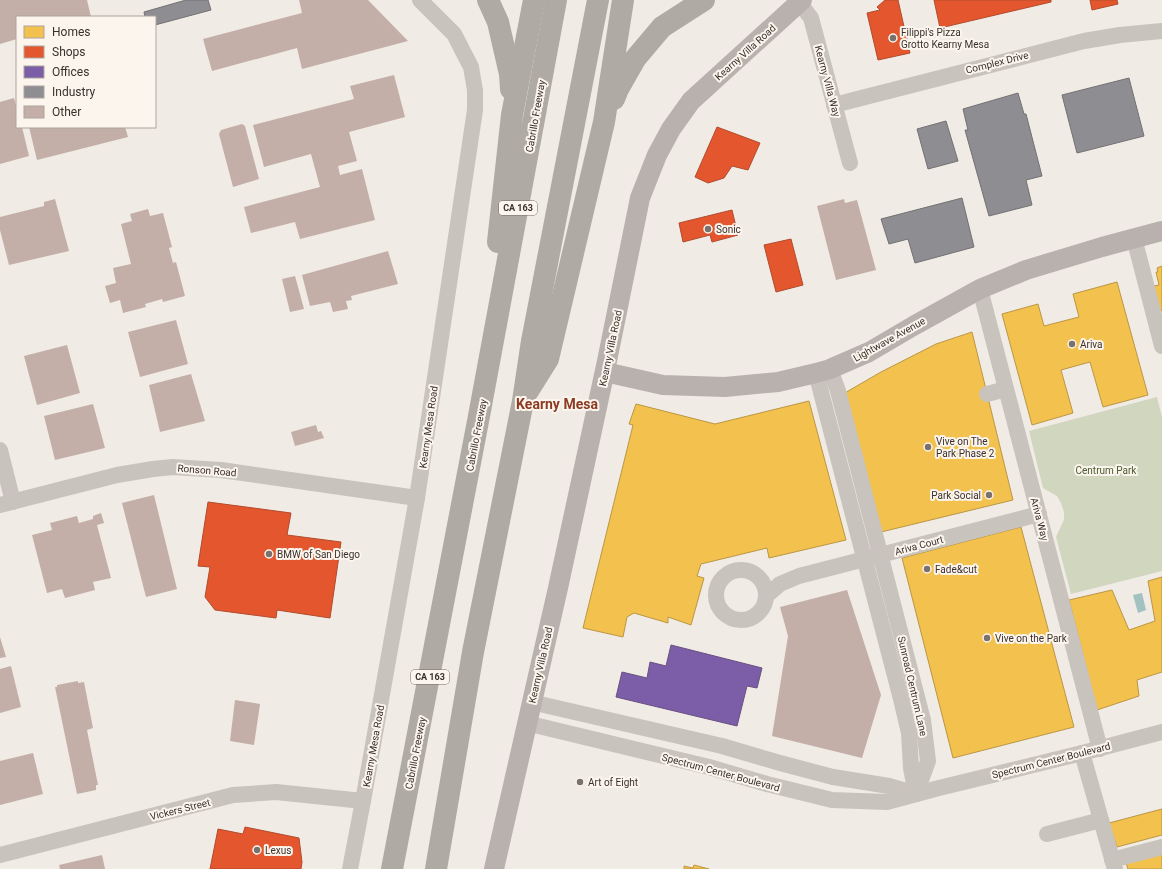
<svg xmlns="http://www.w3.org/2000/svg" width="1162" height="869" viewBox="0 0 1162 869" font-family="Roboto,sans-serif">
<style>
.green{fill:#d1d6bf}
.water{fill:#a1c2c1}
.homes{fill:#f2c14e;stroke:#bb9644}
.shops{fill:#e4572e;stroke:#b14b2d}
.offices{fill:#7b5ea7;stroke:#685082}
.industry{fill:#8d8d92;stroke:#747173}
.building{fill:#c3afa7}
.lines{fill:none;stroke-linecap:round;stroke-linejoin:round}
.minor{stroke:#c9c3be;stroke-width:16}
.major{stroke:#b8b1ad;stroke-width:20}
.highway{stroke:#afaaa4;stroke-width:22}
.poi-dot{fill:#7a716c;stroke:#fbf5ee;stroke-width:1.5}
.labels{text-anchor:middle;stroke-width:4;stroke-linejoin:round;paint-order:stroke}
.shield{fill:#fbf5ee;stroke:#756b66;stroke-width:1}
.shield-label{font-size:9px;font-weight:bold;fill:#3b302b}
.poi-label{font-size:10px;fill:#3b302b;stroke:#fbf5ee;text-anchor:start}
.street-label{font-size:10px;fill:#3b302b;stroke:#fbf5ee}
.park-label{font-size:10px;fill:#4a5a2e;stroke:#fbf5ee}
.district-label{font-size:14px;font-weight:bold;fill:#8c3b22;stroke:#fbf5ee}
</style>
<rect width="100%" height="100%" fill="#f0ebe5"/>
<path class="green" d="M1157,397L1162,417V571L1071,594L1056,537L1064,520V512L1061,503L1057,496L1043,488L1029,431Z"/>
<path class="water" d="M1142,593L1146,610L1138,613L1133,595Z"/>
<g class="homes">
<path d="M1162,266V311L1159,310L1154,286L1159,285L1156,272H1158L1157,268Z"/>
<path d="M1117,282L1148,395L1103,407L1090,362L1061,370L1073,413L1032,425L1002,314L1038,304L1044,326L1079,317L1073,294Z"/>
<path d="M972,332L1013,500L877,533L843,394L881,372L936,344Z"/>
<path d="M809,401L846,540L769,558L767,548L701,564L697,576L704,578L691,625L668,617V623L634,613L627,617L623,637L583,628L633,425L629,424L636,404L715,424Z"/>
<path d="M1021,527L1074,727L953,758L902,558Z"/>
<path d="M1162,577V672L1137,680L1139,696L1097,710L1069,600L1112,590L1129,630L1155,621L1148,581Z"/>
<path d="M1162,809V835L1117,847L1109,823Z"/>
<path d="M1162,853V869H1128L1126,863Z"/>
<path d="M694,865L709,869H684V866L693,868Z"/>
</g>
<g class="shops">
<path d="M885,0H898L910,53L878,60L867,13L880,10L877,7Z"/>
<path d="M934,0H1051V2L940,28Z"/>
<path d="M1090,0H1117L1118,4L1092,10Z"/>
<path d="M717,127L760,143L748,170L732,166L724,178L708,183L695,177Z"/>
<path d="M732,210L738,235L712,242L710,235L683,242L679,223Z"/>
<path d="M791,239L803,285L776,292L764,245Z"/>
<path d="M208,502L291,513L287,535L341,542L330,618L277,610L276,618L215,610L205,597L210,567L198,566Z"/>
<path d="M245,827L299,838L302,862L301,869H210L218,829L243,834Z"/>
</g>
<path class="offices" d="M671,645L762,668L757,688L747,686L737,726L616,697L622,672L647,678L650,662L666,666Z"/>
<g class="industry">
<path d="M186,0H208L211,10L155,25V17H145L144,12Z"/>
<path d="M1129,78L1144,136L1077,153L1062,95Z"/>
<path d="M1018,93L1024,114H1026L1042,176L1026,180L1032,205L989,216L965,130H968L963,109Z"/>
<path d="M946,121L958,161L928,169L917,129Z"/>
<path d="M962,198L974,247L915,263L908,239L889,244L881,219Z"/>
</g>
<g class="building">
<path d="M0,0H87L91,17H17V39L0,44Z"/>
<path d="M299,0H368L408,41L302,69L297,48L212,71L203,39L302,13Z"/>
<path d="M394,75L405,117L349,132L357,161L338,166L340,175L362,169L375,220L300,239L295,222L251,233L244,207L320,187L311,154L264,167L253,125L354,99L350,86Z"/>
<path d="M14,98L17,109V127H22L29,156L0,164V102Z"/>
<path d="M242,124L245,126L259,179L233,187L219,134L221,130Z"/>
<path d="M29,127H125L128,137L37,160Z"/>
<path d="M55,199L69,251L9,265L0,230V217L44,206V202Z"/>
<path d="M844,199L845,203L857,200L876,270L836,280L817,206Z"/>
<path d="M148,209L150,216L163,213L172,247L169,248L173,263L176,262L185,296L163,302L162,299L145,304L146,307L123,313L120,300L110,303L105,286L116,283L113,268L131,264L121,224L132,221L130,214Z"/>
<path d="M388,251L398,284L351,296L352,300L346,301L348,309L333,312L330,302L310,306L302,275Z"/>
<path d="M295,276L304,309L290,312L282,279Z"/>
<path d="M176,320L188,364L140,377L128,332Z"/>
<path d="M67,345L80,393L37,405L24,356Z"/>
<path d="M191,374L205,421L160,432L149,385Z"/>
<path d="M93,404L105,448L55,460L44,416Z"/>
<path d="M316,425L318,432L321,431L324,438L295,446L291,432Z"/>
<path d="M154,495L177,589L146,597L122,503Z"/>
<path d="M101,513L104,523L97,525L111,578L93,582L95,590L65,598L62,589L47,593L32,535L52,530L50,523L77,516L79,523L93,519V516Z"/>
<path d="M847,590L881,695L862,758L772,736L788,636L780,607Z"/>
<path d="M0,637L6,657L0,658Z"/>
<path d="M11,666L21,707L0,713V669Z"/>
<path d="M78,681V683L84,682L93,728L87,730L98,785H96V790L77,794L55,687H57V685Z"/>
<path d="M235,700L260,704L254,745L230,741Z"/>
<path d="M33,753L43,794L0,805V761Z"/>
<path d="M102,855L105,869H60L59,865Z"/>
</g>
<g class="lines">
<g class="minor">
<path d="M799,2L811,18L850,163"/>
<path d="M834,105L1084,41L1120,35L1162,31"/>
<path d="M1134,238L1162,346"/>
<path d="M980,289L1100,749"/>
<path d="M830,369L838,391L923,720L928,761L916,794"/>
<path d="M816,373L901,699L909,733L911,768L916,794"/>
<path d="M987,394L1006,389"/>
<path d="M0,450L13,502"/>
<path d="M0,505L117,475L153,469L173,467L221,470L417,498"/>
<circle cx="741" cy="595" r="25"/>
<path d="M766,596L780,584L799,576L1039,514"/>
<path d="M531,702L722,746L780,763L833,777L889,786L916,794"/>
<path d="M526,723L709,767L767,784L832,800L887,802L935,789L1082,753L1162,732"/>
<path d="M1082,753L1115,869"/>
<path d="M1047,834L1101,820"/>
<path d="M0,855L233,795L276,792L363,801"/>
<path d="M1112,860L1162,847"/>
<path d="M350,869L363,801L417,498L475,110V90L471,67L454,34L420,0"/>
</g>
<g class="major">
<path d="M605,372L663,385L725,387L778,382L816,373L830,369L869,352L915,325L980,289L1026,270L1102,247L1162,231"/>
<path d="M494,869L558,588L607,361L640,198L657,155L671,129L691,101L802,0"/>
</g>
<g class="highway">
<path d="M488,0L498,22L510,74L511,89"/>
<path d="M614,99L618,89L635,59L662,27L704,0"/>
<path d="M498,242L512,115L534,0"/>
<path d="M528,391L548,359L604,122L623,0"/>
<path d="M392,869L479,416L556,0"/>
<path d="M436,869L473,652L523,401L532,341L598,0"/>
</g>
</g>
<g class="poi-dot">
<circle cx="893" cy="38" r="4"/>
<circle cx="708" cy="229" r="4"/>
<circle cx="1072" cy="344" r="4"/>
<circle cx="928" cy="447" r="4"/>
<circle cx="989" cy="495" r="4"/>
<circle cx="269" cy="554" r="4"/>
<circle cx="927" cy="569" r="4"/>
<circle cx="987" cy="638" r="4"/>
<circle cx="580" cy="782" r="4"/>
<circle cx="257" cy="850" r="4"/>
</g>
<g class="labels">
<g class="shield">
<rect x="499" y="201" width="38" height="14" rx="3"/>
<rect x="411" y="670" width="38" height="14" rx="3"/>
</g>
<g class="shield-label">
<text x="518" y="211">CA 163</text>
<text x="430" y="680">CA 163</text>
</g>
<g class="poi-label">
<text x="901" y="36">Filippi's Pizza<tspan x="901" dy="12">Grotto Kearny Mesa</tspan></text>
<text x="716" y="233">Sonic</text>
<text x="1080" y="348">Ariva</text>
<text x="936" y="445">Vive on The<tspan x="936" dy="12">Park Phase 2</tspan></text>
<text x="981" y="499" text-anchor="end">Park Social</text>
<text x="277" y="558">BMW of San Diego</text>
<text x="935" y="573">Fade&amp;cut</text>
<text x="995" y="642">Vive on the Park</text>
<text x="588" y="786">Art of Eight</text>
<text x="265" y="854">Lexus</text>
</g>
<g class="street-label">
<text transform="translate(745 52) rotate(-42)" y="4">Kearny Villa Road</text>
<text transform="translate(997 62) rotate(-14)" y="4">Complex Drive</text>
<text transform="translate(828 81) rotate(75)" y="4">Kearny Villa Way</text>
<text transform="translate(535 116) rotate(-80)" y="4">Cabrillo Freeway</text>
<text transform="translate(889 339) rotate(-29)" y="4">Lightwave Avenue</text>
<text transform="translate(610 348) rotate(-78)" y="4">Kearny Villa Road</text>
<text transform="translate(428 427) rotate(-82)" y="4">Kearny Mesa Road</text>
<text transform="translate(476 435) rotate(-79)" y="4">Cabrillo Freeway</text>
<text transform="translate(207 470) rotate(5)" y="4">Ronson Road</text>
<text transform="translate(1040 519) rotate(75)" y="4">Ariva Way</text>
<text transform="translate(919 545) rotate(-15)" y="4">Ariva Court</text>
<text transform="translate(540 665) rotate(-77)" y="4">Kearny Villa Road</text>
<text transform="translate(913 686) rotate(77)" y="4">Sunroad Centrum Lane</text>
<text transform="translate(373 746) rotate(-80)" y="4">Kearny Mesa Road</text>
<text transform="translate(415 753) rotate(-79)" y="4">Cabrillo Freeway</text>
<text transform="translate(1051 760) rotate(-14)" y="4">Spectrum Center Boulevard</text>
<text transform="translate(721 772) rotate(15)" y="4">Spectrum Center Boulevard</text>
<text transform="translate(180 809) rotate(-14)" y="4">Vickers Street</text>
</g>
<g class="park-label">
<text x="1106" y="474">Centrum Park</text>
</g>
<g class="district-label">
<text x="557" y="409">Kearny Mesa</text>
</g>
</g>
<rect x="16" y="16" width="140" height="112" fill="#fbf5ee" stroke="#aea6a0"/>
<rect x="24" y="26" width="20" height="12" fill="#f2c14e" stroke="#aea6a0"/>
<text x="52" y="36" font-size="12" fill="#3b302b">Homes</text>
<rect x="24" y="46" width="20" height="12" fill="#e4572e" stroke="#aea6a0"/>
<text x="52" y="56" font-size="12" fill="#3b302b">Shops</text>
<rect x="24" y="66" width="20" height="12" fill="#7b5ea7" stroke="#aea6a0"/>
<text x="52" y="76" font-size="12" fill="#3b302b">Offices</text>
<rect x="24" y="86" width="20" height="12" fill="#8d8d92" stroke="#aea6a0"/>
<text x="52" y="96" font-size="12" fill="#3b302b">Industry</text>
<rect x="24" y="106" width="20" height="12" fill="#c3afa7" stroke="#aea6a0"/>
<text x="52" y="116" font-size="12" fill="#3b302b">Other</text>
</svg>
